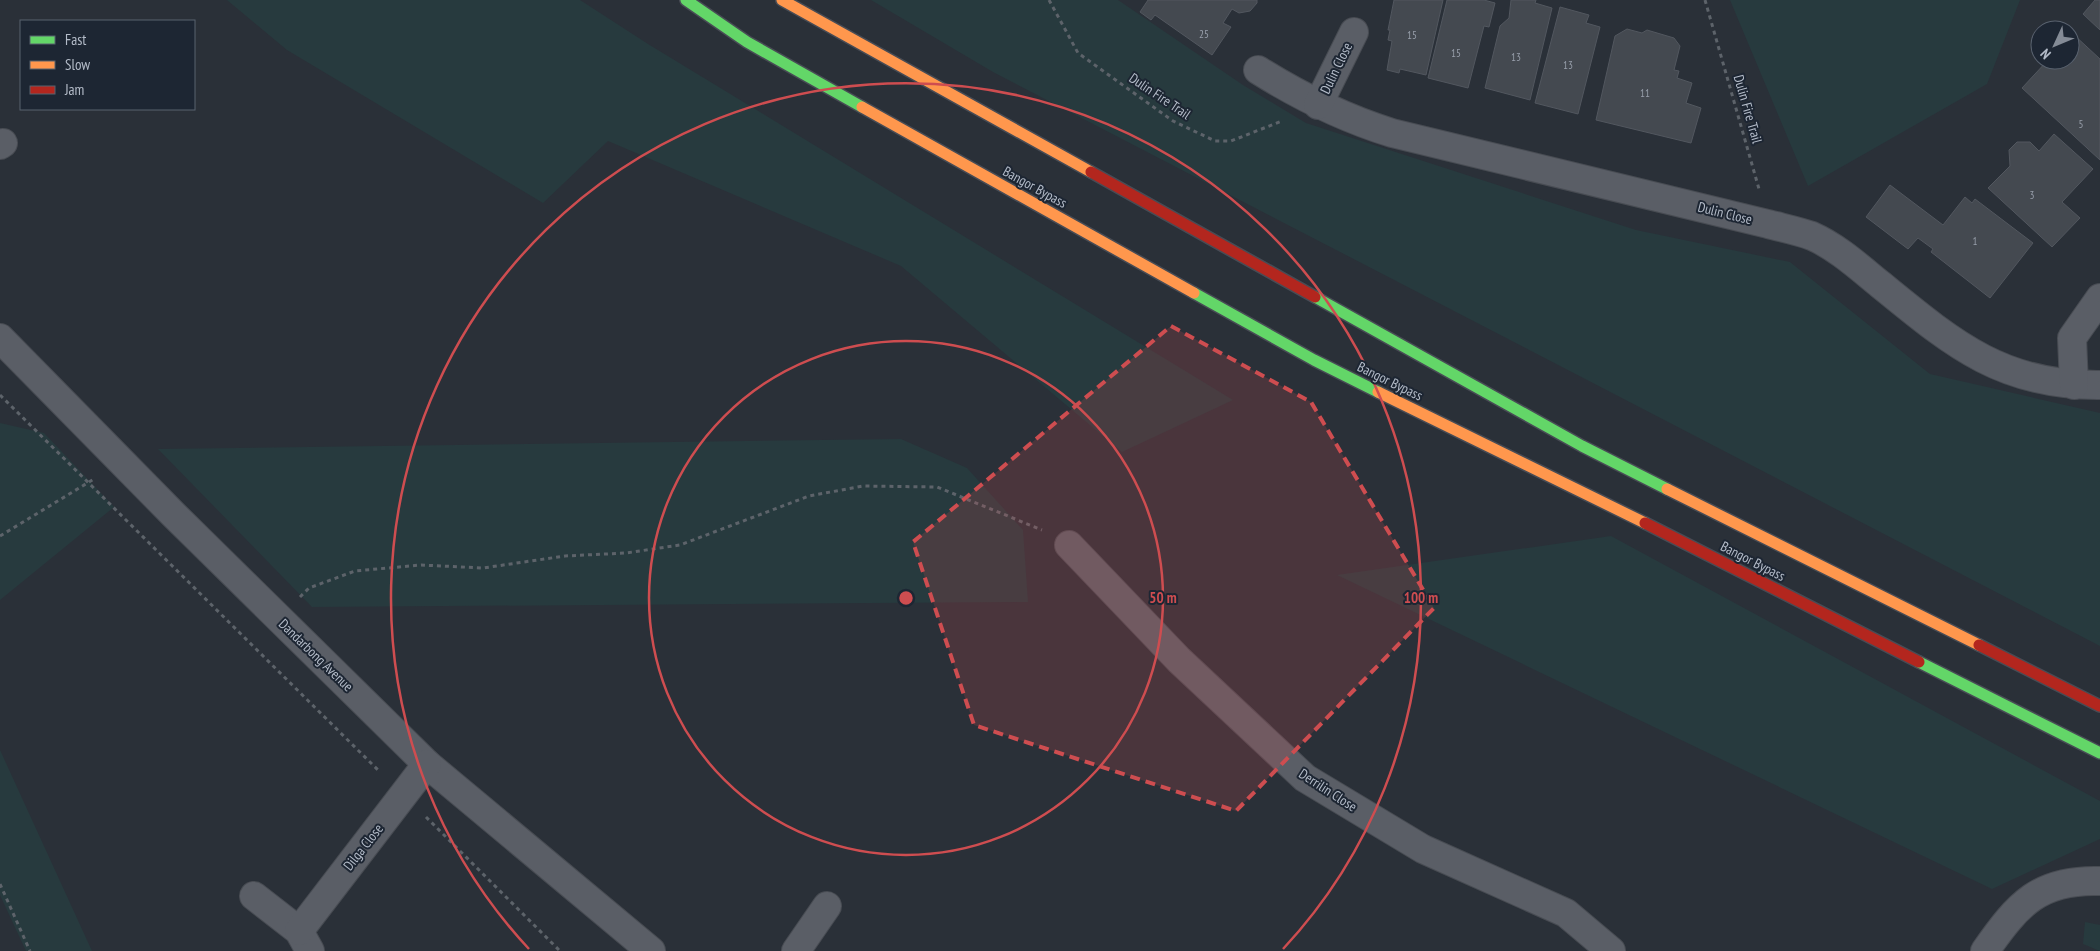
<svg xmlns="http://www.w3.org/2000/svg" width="2100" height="951" viewBox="0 0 2100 951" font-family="'PT Sans Narrow',sans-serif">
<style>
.green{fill:#273a3e}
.building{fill:#444950;stroke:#52575f}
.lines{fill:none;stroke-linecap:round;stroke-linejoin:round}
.street-casing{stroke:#484c53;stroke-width:30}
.fast-casing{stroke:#484c55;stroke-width:14}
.slow-casing{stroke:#484c55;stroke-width:14}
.jam-casing{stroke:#484c55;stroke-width:14}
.path{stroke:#5d636a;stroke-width:3;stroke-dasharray:4 4;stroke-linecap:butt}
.street{stroke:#5a5e66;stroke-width:28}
.fast{stroke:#63d668;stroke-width:11}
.slow{stroke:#ff974d;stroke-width:11}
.jam{stroke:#b3261e;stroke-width:11}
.marked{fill:#ce4d50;fill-opacity:0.2;stroke:#ce4d50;stroke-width:4;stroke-dasharray:10 6;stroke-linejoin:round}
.ring{fill:none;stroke:#ce4d50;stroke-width:2.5}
.labels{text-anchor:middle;stroke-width:4;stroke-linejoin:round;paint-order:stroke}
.number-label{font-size:11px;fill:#989fab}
.street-label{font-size:14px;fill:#b4bcc9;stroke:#1d2633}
.centre{fill:#ce4d50;stroke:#1d2633;stroke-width:2.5}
.ring-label{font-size:15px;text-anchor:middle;font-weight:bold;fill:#ce4d50;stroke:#1d2633;stroke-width:4;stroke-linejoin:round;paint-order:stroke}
</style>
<rect width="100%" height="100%" fill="#2a3038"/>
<g class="green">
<path d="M227,0H580L648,44L1233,400L1122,452L901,266L608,141L543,203L287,50Z"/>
<path d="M871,0H1118L1243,85L1306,123L1636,230L1790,262L1930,374L2100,413V646L993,72Z"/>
<path d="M1730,0H2020L1987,84L1808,186Z"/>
<path d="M0,423L44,433L114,507L0,600Z"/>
<path d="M901,439L967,468L1023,530L1028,602L312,607L158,449Z"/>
<path d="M1611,536L2100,801V839L1992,889L1337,575Z"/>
<path d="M0,750L92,951H26L0,895Z"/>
<path d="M2085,922L2100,925V951L2083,944Z"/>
</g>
<g class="building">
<path d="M1148,0H1257V3L1250,11L1239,13L1232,9L1223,23L1231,27L1212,55L1155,15L1151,20L1140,12Z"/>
<path d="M1394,0H1443L1426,75L1400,69L1399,73L1387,70L1392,41L1388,40L1390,30H1388Z"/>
<path d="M1447,0H1484L1495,3L1489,27L1484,26L1468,88L1428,78Z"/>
<path d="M1511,0H1536L1535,3L1552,8L1530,100L1485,88L1500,26L1509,18Z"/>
<path d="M2095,0H2100V30L2083,14Z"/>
<path d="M1560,7L1589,15L1586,23L1600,27L1578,114L1535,103Z"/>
<path d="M1627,29L1642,33L1647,30L1674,38L1680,46L1674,70L1679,71L1677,78L1692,83L1686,103L1701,108L1691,143L1596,120L1615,36Z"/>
<path d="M2073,34L2100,59V160L2022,88L2048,60H2070V37Z"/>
<path d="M2054,134L2093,169L2062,202L2080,218L2052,247L1988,188L2010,166L2009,150L2017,142H2030L2039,151Z"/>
<path d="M1890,185L1943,225L1965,197L1972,203L1975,199L2033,243L1990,298L1931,252L1933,249L1918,238L1908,249L1866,217Z"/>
</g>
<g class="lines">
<defs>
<g id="street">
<path d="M1258,70C1301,97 1344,118 1392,133L1768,224C1783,228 1798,231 1812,236C1837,247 1860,268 1881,285C1952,343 2002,386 2100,385"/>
<path d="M1318,105L1354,32"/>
<path d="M0,145L3,143"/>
<path d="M0,338L174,515L427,764L651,951"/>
<path d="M2074,385L2072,338L2100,298"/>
<path d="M1069,545L1179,660L1305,778L1423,849L1566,913L1611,951"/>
<path d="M254,896L299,931L310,951"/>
<path d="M299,931L427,764"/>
<path d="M796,951L827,906"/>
<path d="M1985,951C2018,904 2039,879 2100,881"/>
</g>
<g id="fast">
<path d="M686,0L747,42L862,107"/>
<path d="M1194,293L1314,360L1378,392"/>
<path d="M1315,297L1582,446L1667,489"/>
<path d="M1919,662L2100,753"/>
</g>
<g id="slow">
<path d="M782,0L1091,172"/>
<path d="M862,107L1194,293"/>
<path d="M1378,392L1645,523"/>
<path d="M1667,489L1979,645"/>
</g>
<g id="jam">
<path d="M1091,172L1315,297"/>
<path d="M1645,523L1919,662"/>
<path d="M1979,645L2100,706"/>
</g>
</defs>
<use href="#street" class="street-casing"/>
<use href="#fast" class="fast-casing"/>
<use href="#slow" class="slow-casing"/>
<use href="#jam" class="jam-casing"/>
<g class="path">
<path d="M1049,0L1078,53L1173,121L1215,141H1231L1282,121"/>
<path d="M1705,0L1759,189"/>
<path d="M0,395L380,772"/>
<path d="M0,536L94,479"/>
<path d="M300,597L309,588L355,571L421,565L483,568L565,556L626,553L680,545L809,496L863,486L937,487L1042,530"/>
<path d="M426,817L560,951"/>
<path d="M0,884L30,951"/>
</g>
<use href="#street" class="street"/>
<use href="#fast" class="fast"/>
<use href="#slow" class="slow"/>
<use href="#jam" class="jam"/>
</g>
<path class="marked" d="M1171,326L1311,402L1434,608L1236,811L974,725L913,542Z"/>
<g class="ring">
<circle cx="906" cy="598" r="257"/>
<path d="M529 949A515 515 0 1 1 1283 949"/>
</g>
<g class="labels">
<g class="number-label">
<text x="1204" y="38">25</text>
<text x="1412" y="39">15</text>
<text x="1456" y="57">15</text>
<text x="1516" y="61">13</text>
<text x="1568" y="69">13</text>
<text x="1645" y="97">11</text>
<text x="2081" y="128">5</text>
<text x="2032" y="199">3</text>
<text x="1975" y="245">1</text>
</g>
<g class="street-label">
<text transform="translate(1336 68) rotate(-64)" y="5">Dulin Close</text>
<text transform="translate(1160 96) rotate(34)" y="5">Dulin Fire Trail</text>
<text transform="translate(1748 109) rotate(74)" y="5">Dulin Fire Trail</text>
<text transform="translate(1035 187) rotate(29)" y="5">Bangor Bypass</text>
<text transform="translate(1725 213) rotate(14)" y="5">Dulin Close</text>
<text transform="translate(1390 381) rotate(26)" y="5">Bangor Bypass</text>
<text transform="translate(1753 561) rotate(27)" y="5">Bangor Bypass</text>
<text transform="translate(316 655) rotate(44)" y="5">Dandarbong Avenue</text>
<text transform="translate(1328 790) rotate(33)" y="5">Derrilin Close</text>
<text transform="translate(363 847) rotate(-52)" y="5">Dilga Close</text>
</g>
</g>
<circle cx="906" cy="598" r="8" class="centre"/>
<g class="ring-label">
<text x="1163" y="603">50 m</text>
<text x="1421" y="603">100 m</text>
</g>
<rect x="20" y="20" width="175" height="90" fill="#1d2633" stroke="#59626f"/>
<rect x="30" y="36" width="25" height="8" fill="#63d668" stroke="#59626f"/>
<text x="65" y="45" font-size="15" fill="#b4bcc9">Fast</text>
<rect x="30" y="61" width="25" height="8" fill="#ff974d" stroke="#59626f"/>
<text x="65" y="70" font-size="15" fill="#b4bcc9">Slow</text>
<rect x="30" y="86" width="25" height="8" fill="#b3261e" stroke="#59626f"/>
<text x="65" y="95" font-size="15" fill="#b4bcc9">Jam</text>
<g transform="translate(2055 45) rotate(226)"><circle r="24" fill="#1d2633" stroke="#59626f"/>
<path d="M0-4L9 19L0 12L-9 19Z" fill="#848b96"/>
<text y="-8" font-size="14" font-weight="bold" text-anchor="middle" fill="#b4bcc9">N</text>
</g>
</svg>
